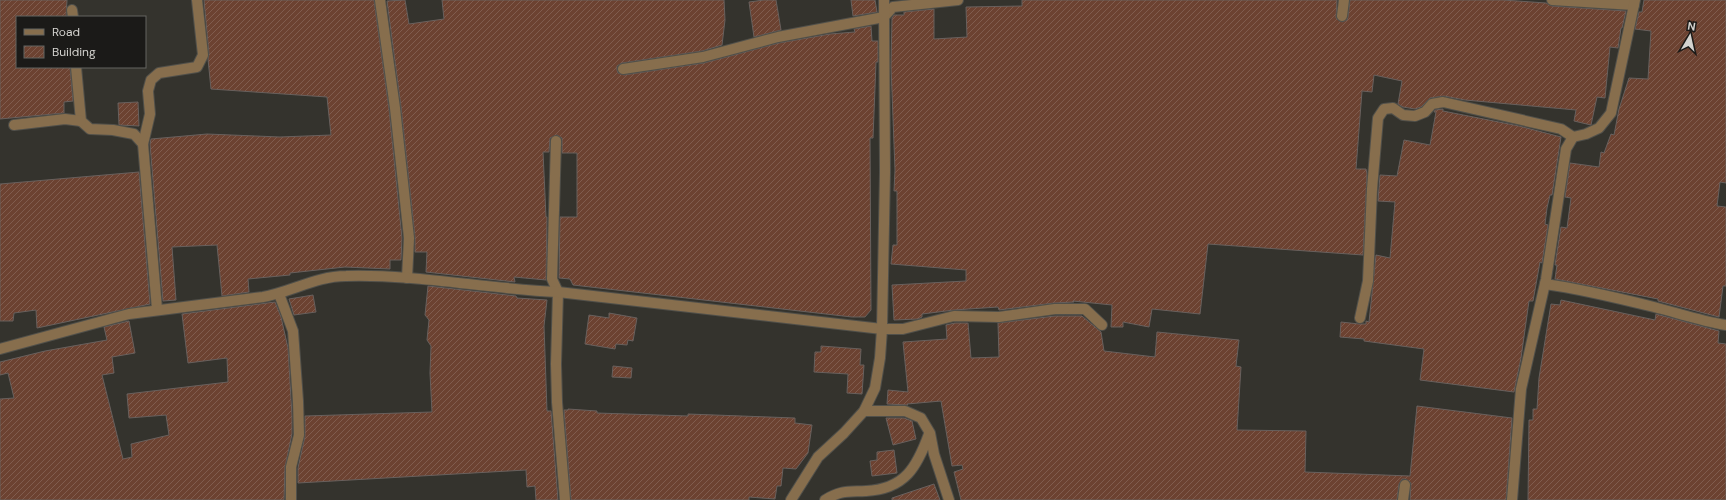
<svg xmlns="http://www.w3.org/2000/svg" width="1726" height="500" viewBox="0 0 1726 500" font-family="'DM Sans',sans-serif">
<style>
.building{fill:url(#building-hatch);stroke:#68605d}
.lines{fill:none;stroke-linecap:round;stroke-linejoin:round}
.minor-casing{stroke:#51504a;stroke-width:12}
.minor{stroke:#876e4d;stroke-width:10}
</style>
<defs>
<pattern id="building-hatch" width="6" height="6" patternUnits="userSpaceOnUse"><rect width="6" height="6" fill="#6c4231"/><path d="M-1 1l2-2M0 6l6-6M5 7l2-2" fill="none" stroke="#805c4e"/></pattern>
</defs>
<rect width="100%" height="100%" fill="#34332d"/>
<g class="building">
<path d="M0,0H67L66,17H17V67H70L73,101L64,102V113L0,119Z"/>
<path d="M204,0H374L389,109L402,238L401,260H390V269L345,267L290,273V275L248,279L249,292L222,296L217,245L172,247L176,300L163,301L150,144L151,139L207,134L280,137L331,135L327,97L211,89L208,59L209,54Z"/>
<path d="M405,0L409,24L444,19L442,0H724L725,20L722,45L702,51L622,63L617,66V70L618,73L624,75L704,63L779,43L830,34L855,32L854,29L871,26L872,41H878V62H876L873,138H870L871,310L865,317H852L573,285L570,279L559,278L560,217H577V153H562V138L557,135L550,138L549,152H543L546,217H547L546,280L514,277L515,282L426,272L427,252H415V237L401,107L387,1Z"/>
<path d="M764,0H776L781,30L754,37L749,2Z"/>
<path d="M851,0H875L877,12L853,16Z"/>
<path d="M1022,0H1337L1336,18L1342,22L1347,20L1348,17L1350,0H1503L1546,3L1552,6L1626,11L1622,28H1621L1618,48L1610,47L1605,98L1597,97L1591,125L1574,121L1576,110L1465,100L1444,96L1430,98L1421,107L1415,109L1403,107L1398,104L1402,81L1374,75L1372,92L1362,91L1356,169H1366L1367,174L1363,255L1208,244L1200,314L1152,309L1149,327L1123,322V327H1111L1112,305L1073,301L1074,302L1054,303L999,310L998,307L954,310L922,314V317L918,319L894,320L892,285L966,281V270L891,264L893,245H897V191H894L895,170L891,66L892,18L894,15H904V12L934,9V39L967,37L966,7L1022,6Z"/>
<path d="M1644,0H1726V183L1720,182L1717,206L1726,207V286H1723L1719,317L1658,301V299L1555,279L1557,265H1555L1561,227L1567,228L1571,198L1565,197L1570,163L1599,167L1601,152L1604,153L1611,134L1614,135L1619,109L1629,78L1648,79L1651,31L1635,29L1639,12H1642Z"/>
<path d="M138,102L139,126L119,125L118,103Z"/>
<path d="M1443,109V111L1519,126L1561,137L1552,195H1550L1547,208L1545,224L1548,225L1542,263L1540,262L1533,301H1529L1521,358L1514,392L1420,380L1424,349L1364,341V339L1340,337L1341,322L1359,324H1366V321L1369,322L1376,255L1390,258L1395,202L1378,201L1380,175L1397,176L1404,140L1430,145L1436,112H1434L1435,110Z"/>
<path d="M139,172L150,304L37,328L36,310L14,313L13,321H0V184Z"/>
<path d="M428,286L516,296L517,298L547,300L544,326L547,411H551L558,500H536L535,486L527,487L526,470L298,483V468L305,436V416L432,412L430,373L431,346L427,340L429,320L425,315Z"/>
<path d="M313,295L316,312L294,315L289,299Z"/>
<path d="M1561,300L1655,320L1656,314L1719,331L1718,343L1726,344V500H1528L1529,420H1533V409H1537L1539,378L1551,304L1560,305Z"/>
<path d="M275,302L281,317L288,348L292,416V434L285,467L284,500H0V399L14,398L8,373L0,375V362L45,351L107,340L104,327L129,321L135,353L112,357L114,373L102,375L123,459L132,457L131,444L169,435L166,415L129,418L127,394L228,382L227,358L188,363L182,314Z"/>
<path d="M609,313L637,318L633,341L628,340L627,345L616,344L615,349L585,344L589,315L609,318Z"/>
<path d="M1055,316H1082L1101,332L1104,351L1155,357L1157,332L1239,340L1236,366L1241,367L1237,430L1306,431L1305,472L1410,476L1417,406L1512,418L1506,500H1410L1411,483L1405,479H1402L1399,484L1397,500H961L954,472L963,469L962,465L952,466L941,401L907,404L908,405L887,404L888,390L908,392L903,342L947,339L946,325L955,323H968L971,358L999,357L998,323Z"/>
<path d="M821,346L861,349L860,365H864L862,394L847,393L848,374L814,372L815,352H821Z"/>
<path d="M613,366L632,368L631,378L612,377Z"/>
<path d="M568,409L597,411V413L688,416V414L795,418V423L812,425L808,453L796,469L783,468L781,486H777L775,499L749,497V500H571L564,410H568Z"/>
<path d="M886,418H904L912,421L916,439L893,445Z"/>
<path d="M894,450L897,473L872,476L870,461L877,460V452Z"/>
<path d="M934,484L940,500H892V498Z"/>
</g>
<g class="lines">
<defs>
<g id="minor">
<path d="M380,0L395,108L409,238L407,278"/>
<path d="M1552,0L1634,5"/>
<path d="M72,10L73,17"/>
<path d="M1342,16L1344,0"/>
<path d="M76,67L81,121L90,129L113,130L134,134L143,144"/>
<path d="M623,69L703,57L778,37L884,17L893,7L958,0"/>
<path d="M14,125L65,119L81,121"/>
<path d="M556,141L552,279L558,292L556,364L557,402L565,500"/>
<path d="M1545,284C1582,289 1618,298 1654,307C1678,313 1701,321 1726,325"/>
<path d="M279,294L293,331L298,401L299,435L291,467V500"/>
<path d="M157,309L143,144L150,114L148,91L151,80L159,73L197,67L203,55L197,0"/>
<path d="M1360,318L1368,281L1372,189L1378,118L1384,109L1393,108L1403,115L1415,116L1425,112L1432,104L1443,102L1561,129L1573,137"/>
<path d="M0,349L129,314L263,297C291,292 317,276 346,276C417,274 487,289 558,292L882,329H903L954,316L999,317L1055,309H1085L1102,325"/>
<path d="M864,411H905L921,418L930,433L934,454L949,500"/>
<path d="M791,500L818,457L844,433L864,411L875,388L880,358L882,329L885,172L884,0"/>
<path d="M825,500C841,490 848,492 866,491C905,489 917,467 929,434"/>
<path d="M1403,500L1405,485"/>
<path d="M1512,500L1521,389L1546,279L1566,149L1573,137L1586,134L1599,128L1611,113L1635,0"/>
</g>
</defs>
<use href="#minor" class="minor-casing"/>
<use href="#minor" class="minor"/>
</g>
<rect x="16" y="16" width="130" height="52" fill="#1b1a18" stroke="#656461"/>
<rect x="24" y="29" width="20" height="6" fill="#876e4d" stroke="#656461"/>
<text x="52" y="36" font-size="12" fill="#d4d3cf">Road</text>
<rect x="24" y="46" width="20" height="12" fill="url(#building-hatch)" stroke="#656461"/>
<text x="52" y="56" font-size="12" fill="#d4d3cf">Building</text>
<g transform="translate(1690 36) rotate(9)" stroke="#1b1a18" stroke-width="3" paint-order="stroke">
<path d="M0-3L7 15L0 10L-7 15Z" fill="#d4d3cf"/>
<text y="-6" font-size="11" font-weight="bold" text-anchor="middle" fill="#d4d3cf">N</text>
</g>
</svg>
